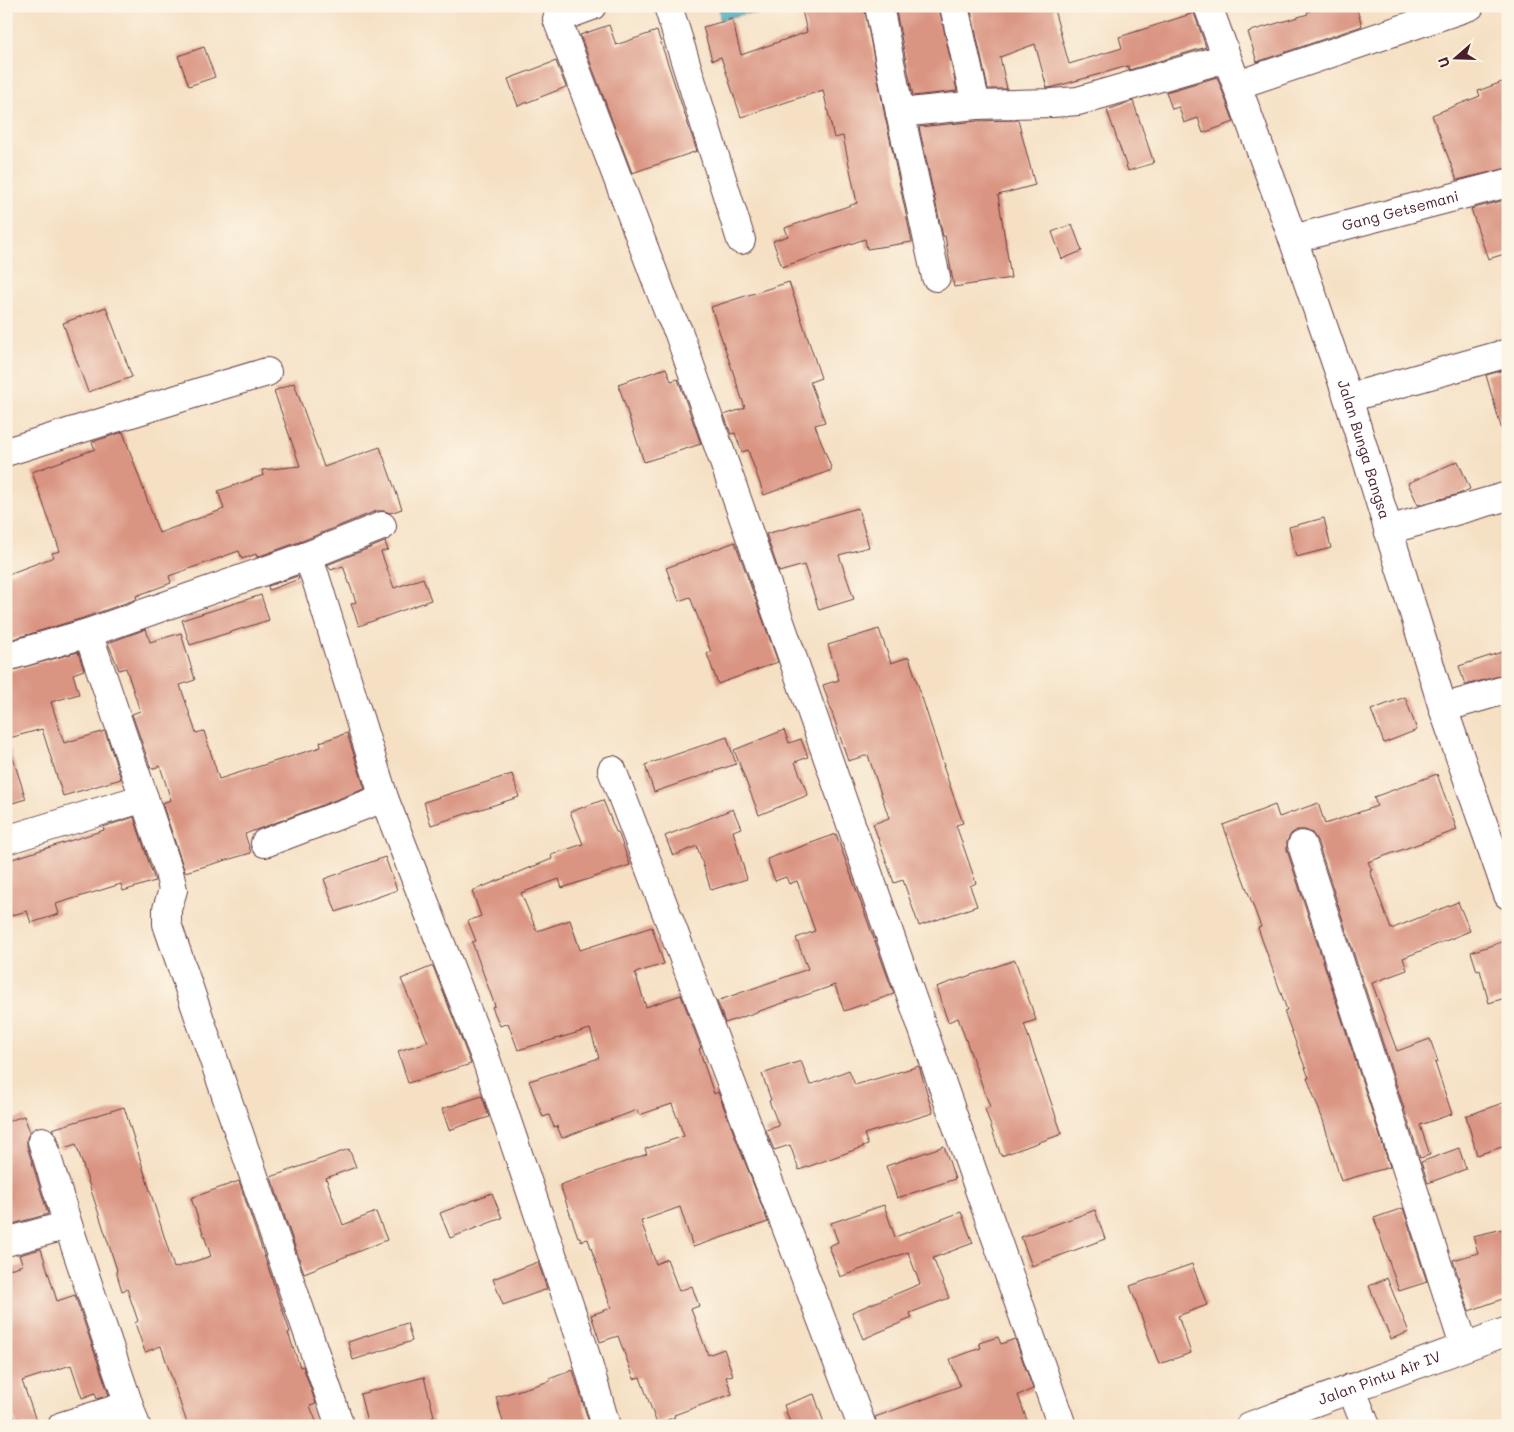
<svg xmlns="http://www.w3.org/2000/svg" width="1514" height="1432" viewBox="0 0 1514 1432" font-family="Mali,sans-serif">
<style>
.water{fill:#3ca9bb;stroke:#436473}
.building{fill:#da9482}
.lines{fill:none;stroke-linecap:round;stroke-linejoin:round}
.minor-casing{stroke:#643c42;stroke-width:30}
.major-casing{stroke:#643c42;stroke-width:30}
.minor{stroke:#fff;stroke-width:28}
.major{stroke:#fff;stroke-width:28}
.labels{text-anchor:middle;stroke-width:4;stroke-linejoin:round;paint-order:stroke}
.street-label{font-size:15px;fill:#4a1f2b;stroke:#fcf5e5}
</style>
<rect width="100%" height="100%" fill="#fcf5e5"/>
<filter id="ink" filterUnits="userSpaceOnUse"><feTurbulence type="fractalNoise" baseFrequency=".02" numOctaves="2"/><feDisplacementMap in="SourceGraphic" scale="10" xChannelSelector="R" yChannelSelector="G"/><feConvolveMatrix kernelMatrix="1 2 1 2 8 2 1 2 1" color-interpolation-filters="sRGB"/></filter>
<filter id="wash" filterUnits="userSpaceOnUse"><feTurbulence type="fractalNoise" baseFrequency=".0096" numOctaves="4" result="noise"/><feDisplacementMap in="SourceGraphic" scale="20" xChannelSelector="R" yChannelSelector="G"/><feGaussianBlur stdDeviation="1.12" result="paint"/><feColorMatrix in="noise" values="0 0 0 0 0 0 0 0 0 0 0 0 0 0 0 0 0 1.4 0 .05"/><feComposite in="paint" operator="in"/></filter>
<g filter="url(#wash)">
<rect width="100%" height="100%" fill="#f5e0c4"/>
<path class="water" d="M719,6H792L784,14H744L720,20Z"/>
<g id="blocks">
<g class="building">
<path d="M801,6H864L885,116L912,242L867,249L865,239L782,267L773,241L788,236L785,228L857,203L843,136L834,138L823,90L741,117L721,57L712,60L703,27L732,19L741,55L807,32Z"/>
<path d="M895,6H939L957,91L913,96Z"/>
<path d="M970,6H1053L1069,64L1122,48L1119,37L1194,13L1206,47L1129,70L1128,66L1054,87L1047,88L1035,44L1000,57L1007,89H988Z"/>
<path d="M1324,6H1356L1362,26L1257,62L1248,32L1308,14L1307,12Z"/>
<path d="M609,25L616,45L657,31L697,151L632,173L580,35Z"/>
<path d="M204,47L215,77L189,86L178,56Z"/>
<path d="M556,61L566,87L518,106L508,79Z"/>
<path d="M1217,77L1234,122L1203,133L1198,118L1184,123L1179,107L1172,109L1166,92Z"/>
<path d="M1502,82L1508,98V168L1457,180L1432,115L1480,96L1478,91Z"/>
<path d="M1133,101L1154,163L1128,171L1107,110Z"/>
<path d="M1018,120L1035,185L998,195L1011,278L954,287L945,236H943L919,127L977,121Z"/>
<path d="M1508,199V253L1488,259L1471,209Z"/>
<path d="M1072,224L1082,251L1062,259L1052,232Z"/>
<path d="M789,282L821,378L810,382L825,422L815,425L832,470L764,495L748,450L742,452L735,433L731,434L724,415L745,408L711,307Z"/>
<path d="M106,307L132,377L88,392L63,323Z"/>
<path d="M666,368L671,381L678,379L701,444L644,462L618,384Z"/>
<path d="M1508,369V433L1503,434L1486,375Z"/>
<path d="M294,383L324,467L380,447L402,509L390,513L384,511H376L302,541L257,557L256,554L242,559L239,551L169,576L171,583L136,596L137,599L83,618L6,641V575L54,557L52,553L60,551L32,472L95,449L92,442L123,432L159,533L224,509L218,491L264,475L262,470L300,466L274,391Z"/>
<path d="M1458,461L1470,489L1459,494L1418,505L1408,483Z"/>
<path d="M858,508L869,547L839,555L854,599L819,610L804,565L779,572L766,534Z"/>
<path d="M1324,518L1331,548L1296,557L1289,527Z"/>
<path d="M385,542L388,550L381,552L394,588L423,578L431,600L359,626L351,604L356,602L343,566L331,570L327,565Z"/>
<path d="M735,542L778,662L718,684L707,654L711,652L690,597L679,601L666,568Z"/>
<path d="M298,576L299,579L269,590L268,586Z"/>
<path d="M261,595L269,620L190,645L182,620Z"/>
<path d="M146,629L150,642L181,633L195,680L180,685L196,733L204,731L219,779L321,747L320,742L347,733L365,789L245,834L251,853L185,872L162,803L171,800L160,766L151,769L132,714L140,711L126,668L119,670L108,643Z"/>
<path d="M879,629L891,663L909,657L944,766H943L963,823L956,825L976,883L970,886L977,906L919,926L903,880L894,883L873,824L889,818L868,755L848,761L823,685L839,680L828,645Z"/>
<path d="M1508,650V674L1465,685L1459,666Z"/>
<path d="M78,652L84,670L73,674L79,694L51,702L64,743L105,731L121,779L63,796L42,729L6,739V672Z"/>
<path d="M1405,697L1417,730L1384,743L1371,710Z"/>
<path d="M784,730L789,743L801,739L808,757L795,762L808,795L759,815L734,750Z"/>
<path d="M727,737L736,764L654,792L645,765Z"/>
<path d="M10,749L26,799L6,805V750Z"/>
<path d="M512,774L519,797L431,825L424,802Z"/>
<path d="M1437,774L1457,830L1368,862L1372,870L1370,871L1391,929L1458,902L1470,931L1403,958L1407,970L1372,983L1397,1051L1430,1039L1438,1062L1435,1063L1452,1114L1420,1125L1430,1155L1420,1158L1317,840L1312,833L1305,830H1297L1291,834L1287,841V850L1390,1167L1341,1181L1323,1120L1307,1078H1309L1284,1011L1287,1010L1258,928L1261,927L1223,825L1275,805L1279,817L1318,803L1325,824L1377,806L1374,797Z"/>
<path d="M603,800L616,832H618L630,865L562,888L559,879L521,893L537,931L570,920L580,950L652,927L664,964L635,973L646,1007L681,995L701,1048L699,1049L714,1094L718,1092L768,1222L693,1247L680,1207L641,1221L656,1264L667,1259L679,1291L692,1286L699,1306L691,1309L708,1355L724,1349L733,1375L726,1377L732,1394L674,1415L675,1417L657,1424L640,1377L634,1379L618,1336L600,1342L591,1315L611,1308L588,1239L581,1241L580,1237H578L560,1185L647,1154L645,1149L684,1136L672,1104L639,1115L637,1110L562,1138L557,1126L554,1127L549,1115L543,1117L529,1081L599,1058L590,1029L518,1050L508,1023L500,1026L492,1007L495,1006L472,942L476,941L468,921L481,916L472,891L552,859L551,855L583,844L570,812Z"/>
<path d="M733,809L741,828L733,831L747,879L711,890L697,846L673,856L665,836Z"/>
<path d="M134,817L155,881L123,891L121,884L56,904L59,914L31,923L27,911L6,917V861L104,830L103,827Z"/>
<path d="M836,834L894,994L844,1011L835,985L725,1023L717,1001L808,969L796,938L815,931L797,881L789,884L786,877L775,881L767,859Z"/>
<path d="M385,857L397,890L336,912L324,879Z"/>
<path d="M1508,940V997L1489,1003L1480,970L1477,971L1471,952Z"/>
<path d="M1015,960L1036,1020L1024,1024L1062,1134L1001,1156L985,1109L990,1107L958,1018L948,1022L936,987Z"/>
<path d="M433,966L471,1064L408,1083L398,1051L428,1042L401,979Z"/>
<path d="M801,1061L810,1085L849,1070L855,1085L919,1066L933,1113L864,1134L868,1145L799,1170L790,1145L774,1150L766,1130L779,1126L769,1101L771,1100L762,1074Z"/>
<path d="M482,1096L489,1117L449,1130L442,1109Z"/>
<path d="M1508,1101V1145L1477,1155L1466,1116Z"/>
<path d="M124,1107L174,1268L211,1256L191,1198L239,1181L290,1332L288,1333L300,1367L303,1366L316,1404L310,1406L318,1426H188L161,1346L145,1352L135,1323L138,1321L127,1289L122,1291L116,1271L117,1270L76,1144L61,1149L57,1136L52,1129Z"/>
<path d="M24,1116L30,1132L27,1138V1146L48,1214L6,1226V1122Z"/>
<path d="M944,1146L955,1179L897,1198L886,1166Z"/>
<path d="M1459,1148L1466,1169L1428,1183L1421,1162Z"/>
<path d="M349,1149L356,1167L326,1178L343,1225L376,1212L387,1240L304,1273L271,1177Z"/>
<path d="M492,1193L502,1218L450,1238L440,1213Z"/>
<path d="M884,1205L895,1237L961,1212L973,1243L933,1258L949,1298L910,1313L912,1318L863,1339L852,1312L920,1284L908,1252L840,1277L829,1246L838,1242L831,1223Z"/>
<path d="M1403,1208L1427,1282L1399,1291L1374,1218Z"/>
<path d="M1095,1210L1105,1239L1032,1266L1021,1237Z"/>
<path d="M1503,1229L1508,1244V1297L1469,1311L1453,1260L1478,1253L1473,1236Z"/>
<path d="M41,1249L57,1301L75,1295L109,1395L97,1399L95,1393L82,1398L71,1365L22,1381L38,1426H17L12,1410L6,1412V1270L23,1265L19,1255Z"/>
<path d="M538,1262L547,1289L503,1305L493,1279Z"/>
<path d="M1192,1264L1207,1305L1178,1316L1191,1353L1159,1364L1130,1286Z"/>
<path d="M1387,1278L1409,1332L1391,1339L1369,1286Z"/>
<path d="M407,1323L412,1341L353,1360L348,1342Z"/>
<path d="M998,1337L1001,1344L1015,1339L1033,1389L1018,1395L1029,1426H877L875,1417L960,1386L950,1359L981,1348L979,1343Z"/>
<path d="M573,1370L590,1426H504L496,1397L550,1381L549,1379Z"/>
<path d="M424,1377L434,1416L432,1417L435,1426H368L360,1394Z"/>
<path d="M814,1394L825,1426H791L784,1405Z"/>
</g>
</g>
</g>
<g filter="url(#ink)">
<use href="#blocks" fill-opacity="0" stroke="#643c42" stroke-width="1"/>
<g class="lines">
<defs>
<g id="minor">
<path d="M592,6L557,19L668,311L678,331L1062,1426"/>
<path d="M668,6L741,240"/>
<path d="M879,6L900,113L936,277"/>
<path d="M954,6L976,105"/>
<path id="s1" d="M1208,6L1293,239L1348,398L1443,708L1508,895"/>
<path d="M1237,85L1470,6"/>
<path d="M900,113L976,105L1052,103L1078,101L1226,58"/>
<path id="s2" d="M1293,239L1508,183"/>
<path d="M1348,398L1508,353"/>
<path d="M6,452L216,387L267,372"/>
<path d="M1388,530L1508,496"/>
<path d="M307,556L382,526"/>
<path d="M88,633L144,798"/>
<path d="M6,657L88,633L307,556L315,576L384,798L487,1062L582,1343L606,1426"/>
<path d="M1443,708L1508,689"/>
<path d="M612,770L862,1426"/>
<path d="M6,840L144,798L169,872L173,890L167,909V924L340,1426"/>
<path d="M265,843L384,798"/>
<path d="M1302,845L1464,1346"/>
<path d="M42,1141L68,1225L136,1426"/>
<path d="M6,1242L68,1225"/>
<path d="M1351,1388L1366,1426"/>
<path d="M62,1426L129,1405"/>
</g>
<g id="major">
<path id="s3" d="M1250,1426L1508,1331"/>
</g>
</defs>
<use href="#minor" class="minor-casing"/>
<use href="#major" class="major-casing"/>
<use href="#minor" class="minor"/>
<use href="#major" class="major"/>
</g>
</g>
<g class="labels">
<g class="street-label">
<text dy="5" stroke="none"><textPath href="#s2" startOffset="111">Gang Getsemani</textPath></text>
<text dy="5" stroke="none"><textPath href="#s1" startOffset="470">Jalan Bunga Bangsa</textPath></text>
<text dy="5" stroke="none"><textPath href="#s3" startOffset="138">Jalan Pintu Air IV</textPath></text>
</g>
</g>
<rect width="1514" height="1432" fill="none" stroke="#fcf5e5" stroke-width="25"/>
<g transform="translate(1456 58) rotate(250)" stroke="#fcf5e5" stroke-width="4" paint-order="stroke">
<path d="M0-4L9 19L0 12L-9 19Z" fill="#4a1f2b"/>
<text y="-8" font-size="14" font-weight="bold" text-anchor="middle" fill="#4a1f2b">U</text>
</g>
</svg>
